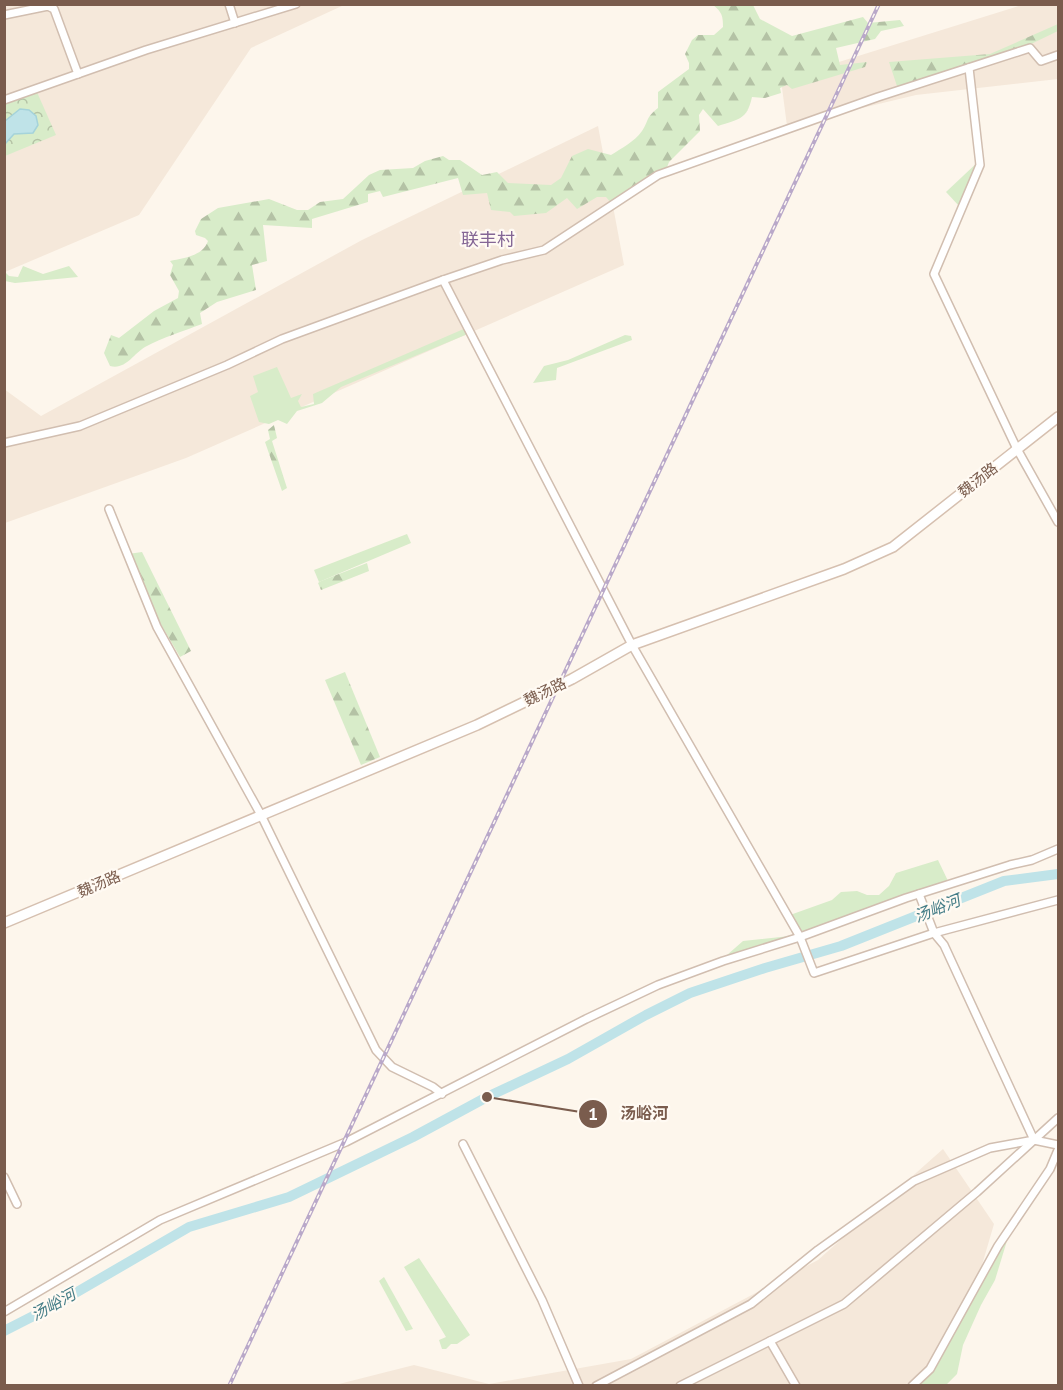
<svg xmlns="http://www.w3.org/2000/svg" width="1063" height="1390" viewBox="0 0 1063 1390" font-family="'PT Sans','Noto Sans SC',sans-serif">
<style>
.residential{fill:#f5e8da}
.green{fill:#d8ecc9}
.forest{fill:url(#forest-firs)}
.park{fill:url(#park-crowns)}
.water{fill:#bfe3e8;stroke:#a5d3da;stroke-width:1.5}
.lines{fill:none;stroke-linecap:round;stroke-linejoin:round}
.river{stroke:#bfe3e8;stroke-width:10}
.street-casing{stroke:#d1beb0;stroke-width:10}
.secondary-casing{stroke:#d6c0b0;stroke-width:12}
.street{stroke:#fff;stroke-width:7}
.secondary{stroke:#fff;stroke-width:9}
.rail-casing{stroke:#b9a8c9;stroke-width:4}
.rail{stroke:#fffaf3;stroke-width:1.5;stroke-dasharray:4.5;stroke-linecap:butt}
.labels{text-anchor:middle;stroke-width:4.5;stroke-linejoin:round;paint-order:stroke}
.street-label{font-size:15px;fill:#7a5c4d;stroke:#fffaf3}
.water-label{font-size:16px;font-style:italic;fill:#437c86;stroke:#fffaf3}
.quarter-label{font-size:18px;fill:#846695;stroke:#fffaf3}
.leader{fill:none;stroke:#7a5c4d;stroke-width:2}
.callout-dot{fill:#7a5c4d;stroke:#fffaf3;stroke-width:2}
.mark-label{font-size:18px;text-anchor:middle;font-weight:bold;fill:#fff}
.callout-label{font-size:16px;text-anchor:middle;font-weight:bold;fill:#7a5c4d;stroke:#fffaf3;stroke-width:4.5;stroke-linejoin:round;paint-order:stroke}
</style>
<defs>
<pattern id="forest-firs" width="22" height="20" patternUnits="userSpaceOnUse" patternTransform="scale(1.5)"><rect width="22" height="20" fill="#d8ecc9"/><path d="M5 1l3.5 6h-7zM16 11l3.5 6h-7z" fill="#b4c2a5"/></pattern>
<pattern id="park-crowns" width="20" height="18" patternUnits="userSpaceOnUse" patternTransform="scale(1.5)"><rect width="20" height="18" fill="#d8ecc9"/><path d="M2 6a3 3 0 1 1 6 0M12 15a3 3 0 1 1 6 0" fill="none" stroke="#b4c2a5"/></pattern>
</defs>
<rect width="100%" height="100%" fill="#fdf6ec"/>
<g class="residential">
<path d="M5,5H344L251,48L139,215L5,272Z"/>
<path d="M1022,5H1058V79L916,95L787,126L781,80Z"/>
<path d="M598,126L624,265L186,458L5,523L4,389L41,416L362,240Z"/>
<path d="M943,1149L994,1224L960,1340L905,1385L331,1386L414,1365L489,1384L631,1359L818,1260Z"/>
</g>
<g class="green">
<path d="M980,160L960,207L946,192Z"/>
<path d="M23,266L43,274L69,266L78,277L15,283L5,281V272L9,276L18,277Z"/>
<path d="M466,328L470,333L341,387L322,403L297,411L287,424L278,420L269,424L259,422L250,396L258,392L253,376L277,367L291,398L302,394L298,401L301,407L314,404L313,394Z"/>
<path d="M625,335L631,336L632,340L557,368L556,380L533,383L544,366L568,360Z"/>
<path d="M407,534L411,543L319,582L314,570Z"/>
<path d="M938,860L949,883L804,932L801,931L790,915L832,900L841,892L857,891L867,895H879L889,886L896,873Z"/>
<path d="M790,936L728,957L727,958V955L743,941Z"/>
<path d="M1004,1237L1007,1240L1006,1244L995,1280L981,1305L963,1345L957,1374L946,1385L912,1386L920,1381Z"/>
<path d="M419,1258L470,1335L457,1344H451L446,1349H442L439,1340L446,1337L404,1267Z"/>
<path d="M384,1277L413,1329L406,1331L379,1281Z"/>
</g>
<g class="forest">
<path d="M713,5H753L760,19L792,36L863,17L868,23L900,20L904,26L881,31L875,39L836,48L840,65L867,62L865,67L792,89L787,85L780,88L781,93L765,98L752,97C747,120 739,119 718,126L703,109L699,115L700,131L669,162L666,170L612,204L606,197H597L577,209L567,198L546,213L514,216L510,212L491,210L487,193L463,195L458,178L383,197L380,191L368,194V202L312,219V228L263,225L267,261L252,265L256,290L217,302L200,313L202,324C184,331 163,337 145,347C133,354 126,370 110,366L104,353L111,335L119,338L154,311L178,298L179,291L170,275L173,265L170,261C184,258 203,256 208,241L205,238L196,235L195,231L201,219L218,208L269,199L297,210H308L320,202L343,199L369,175L380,170L413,168L425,161L443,156L449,160H460L482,175L497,172L508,183L551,185L561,178L572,156L588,149L611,155C622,148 634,142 642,131C649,121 645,118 658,108V92L689,69V63L685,54L692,40L698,35H714L723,27C723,16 722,12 713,5Z"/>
<path d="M1058,24V31L1004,57L898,89L889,62L990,54Z"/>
<path d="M274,425L277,438L272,441L287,488L282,491L265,442L270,439L268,430Z"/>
<path d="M142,552L191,651L180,657L152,609L128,554Z"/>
<path d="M367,563L369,571L321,590L318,583L321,581Z"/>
<path d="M345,672L380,757L361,765L325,680Z"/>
</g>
<path class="park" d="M36,90L56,135L5,156V103Z"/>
<path class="water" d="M20,109L29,110L36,116L38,125L33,133L14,134L5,144V121Z"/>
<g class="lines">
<path class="river" d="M4,1331L53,1306L189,1227L289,1197L413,1137L487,1097L568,1059L646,1015L690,993L765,968L841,946L1004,881L1058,874"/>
<defs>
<g id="street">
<path d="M229,4L235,23"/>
<path d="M4,15L48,6L54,9L78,74"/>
<path d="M969,68L980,165L934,274L1017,449L1058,522"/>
<path d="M4,100L146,50L296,4"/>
<path d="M443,280L632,645L800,937L814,973L934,933L1058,900"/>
<path d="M4,443L80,426L227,365L282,339L443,280L502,260L544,250L658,175L878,97L1030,48L1041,61L1058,55"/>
<path d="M109,509L157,627L261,815L376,1050L392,1067L433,1087L442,1094"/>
<path d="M919,894L934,933L944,945L1034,1140"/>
<path d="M463,1144L542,1300L579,1386"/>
<path d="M4,1177L17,1204"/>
<path d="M4,1312L160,1220L346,1142L586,1019L658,985L723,961L800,937L906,898L1010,865L1032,860L1058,849"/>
<path d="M770,1341L796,1386"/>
<path d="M596,1386L751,1304L818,1250L914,1181L990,1148L1034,1140L1058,1118"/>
<path d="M680,1386L844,1304L977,1192L1034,1140L1058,1145"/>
<path d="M912,1386L930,1369L998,1246L1050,1169L1058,1150"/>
</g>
<path id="secondary" d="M4,923L477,725L572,679L632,645L844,569L893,547L1058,417"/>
</defs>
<use href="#street" class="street-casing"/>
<use href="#secondary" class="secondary-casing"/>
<use href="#street" class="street"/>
<use href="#secondary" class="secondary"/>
<defs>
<path id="rail" d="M229,1386L879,4"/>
</defs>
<use href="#rail" class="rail-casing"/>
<use href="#rail" class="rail"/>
</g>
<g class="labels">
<g class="street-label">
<text transform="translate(978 480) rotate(-38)" y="5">魏汤路</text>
<text transform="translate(545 692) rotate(-26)" y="5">魏汤路</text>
<text transform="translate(99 884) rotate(-23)" y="5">魏汤路</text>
</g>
<g class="water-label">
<text transform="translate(937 908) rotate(-22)" y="6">汤峪河</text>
<text transform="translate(53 1304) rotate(-29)" y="6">汤峪河</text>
</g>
<g class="quarter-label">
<text x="488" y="246">联丰村</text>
</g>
</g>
<path class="leader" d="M487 1097L593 1114"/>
<g class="callout-dot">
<circle cx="487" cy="1097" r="6"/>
<circle cx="593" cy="1114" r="15"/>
</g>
<g class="mark-label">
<text x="593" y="1120">1</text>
</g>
<g class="callout-label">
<text x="644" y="1119">汤峪河</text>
</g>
<rect width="1063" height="1390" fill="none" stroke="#7a5c4d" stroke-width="12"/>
</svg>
